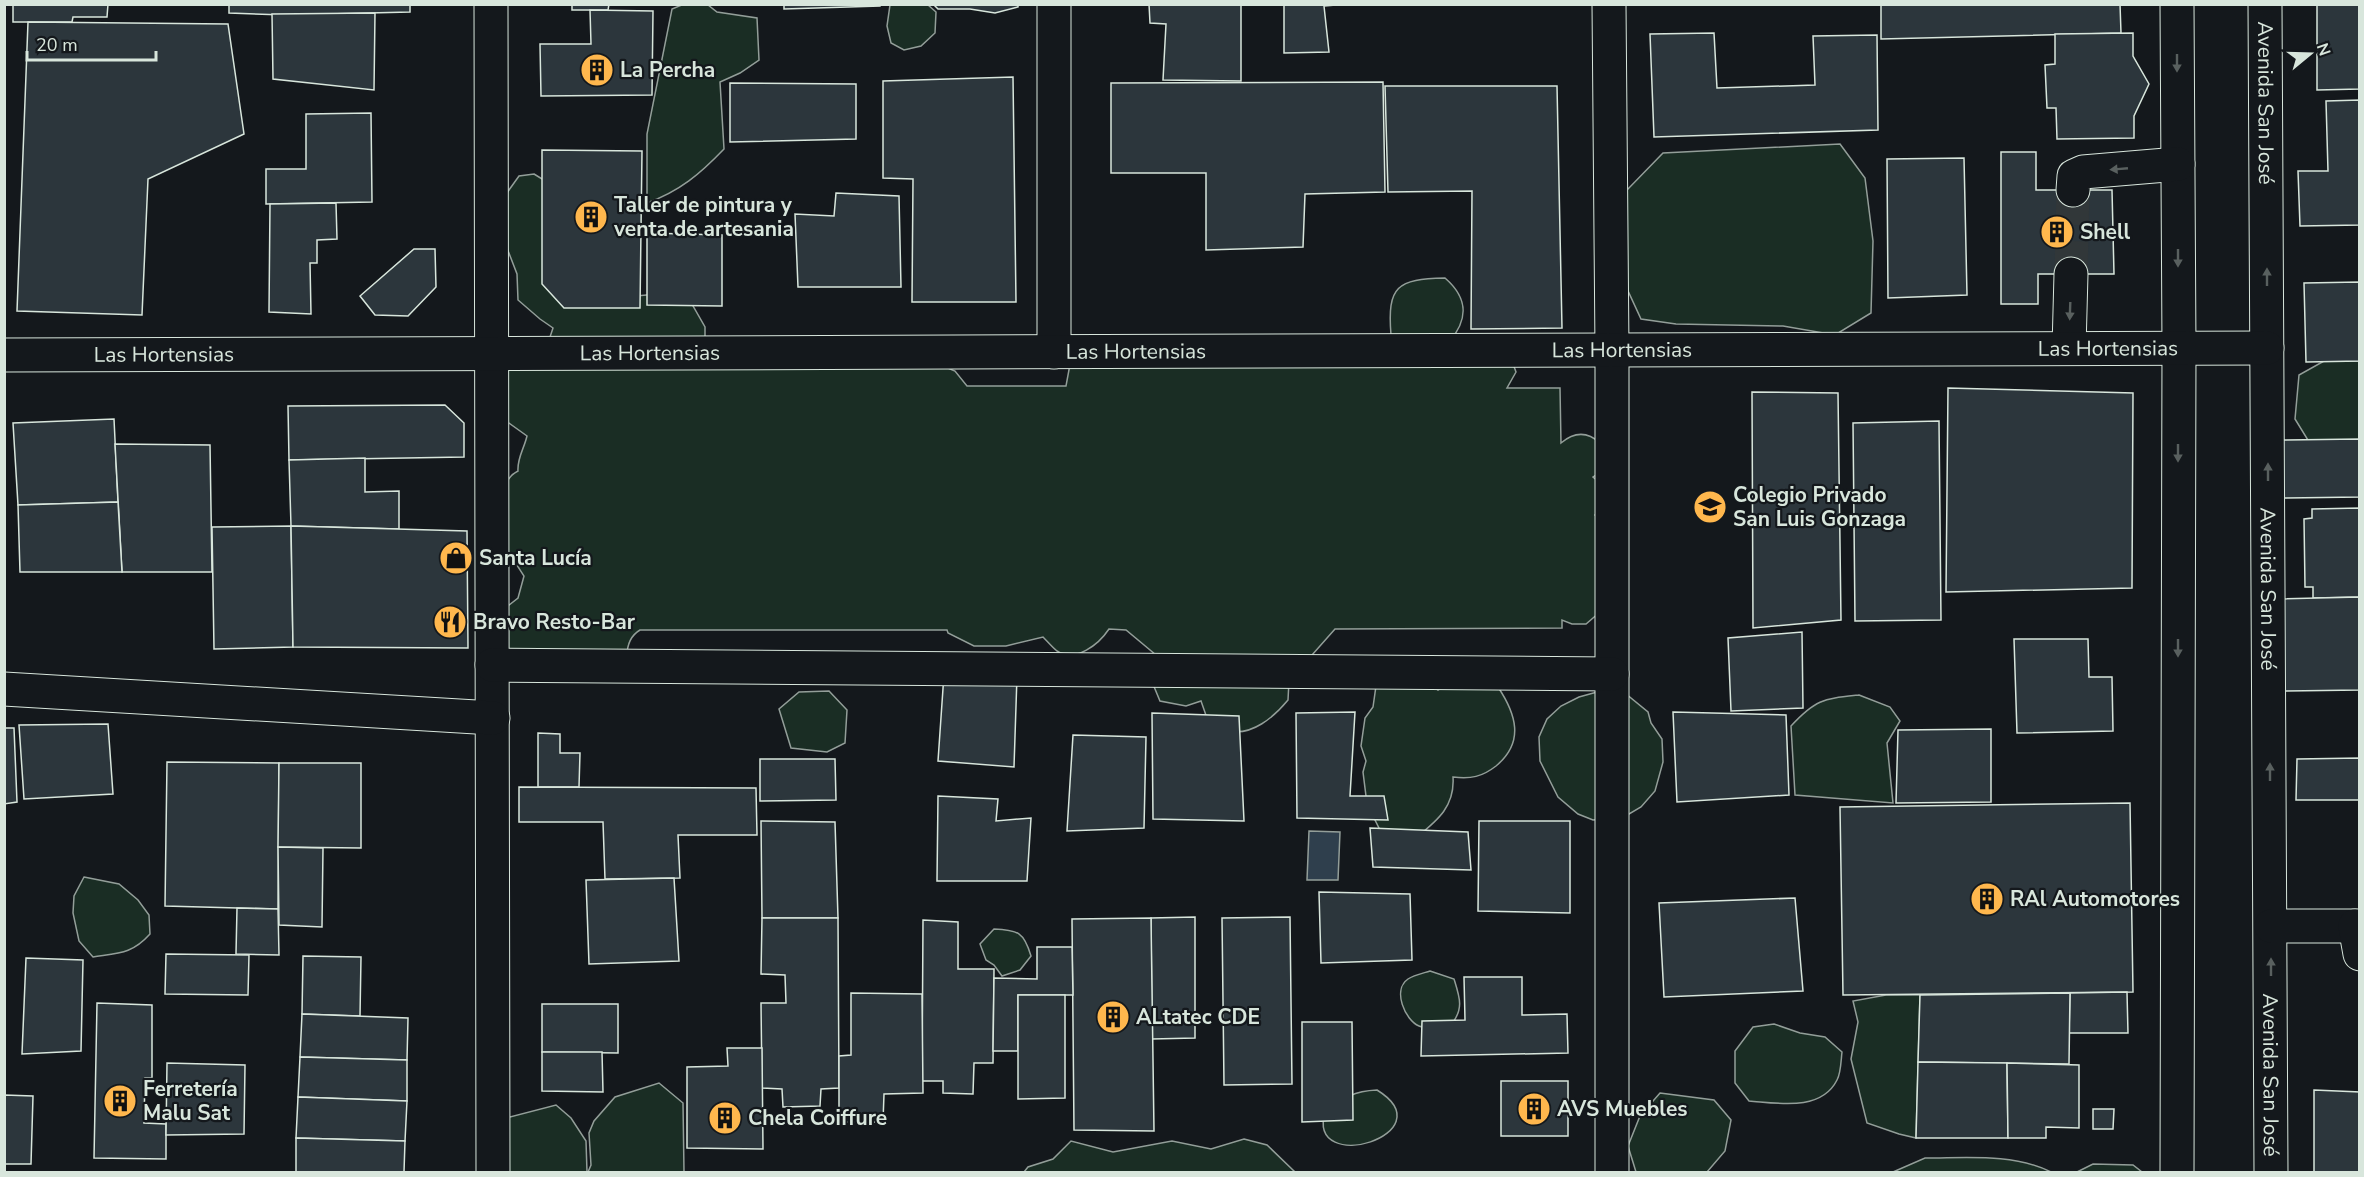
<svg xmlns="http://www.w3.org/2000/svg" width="2364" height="1177" viewBox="0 0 2364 1177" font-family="'Nunito Sans',sans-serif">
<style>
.green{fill:#1a2d24;stroke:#939e99;stroke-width:1.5}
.water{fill:#2f3f4d;stroke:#939e99;stroke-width:1.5}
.building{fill:#2c363c;stroke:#d8e6dc;stroke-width:1.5}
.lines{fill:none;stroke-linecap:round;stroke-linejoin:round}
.minor-tunnel{stroke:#313739;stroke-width:33;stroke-dasharray:33 16;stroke-linecap:butt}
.minor-casing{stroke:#d8e6dc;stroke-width:35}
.minor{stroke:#14181c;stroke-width:33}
.oneway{fill:#59605f}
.labels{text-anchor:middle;stroke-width:4.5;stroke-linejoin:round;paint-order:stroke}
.poi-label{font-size:21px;font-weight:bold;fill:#d8e6dc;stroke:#14181c;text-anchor:start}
.street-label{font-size:21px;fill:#d8e6dc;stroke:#14181c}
</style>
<rect width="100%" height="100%" fill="#14181c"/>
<g class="green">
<path d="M684,4L708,5L717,12L757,18L759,60L740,73L720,82L724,149C700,174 680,191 647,203V134L672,9Z"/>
<path d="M890,5H928L936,12L935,33L921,46L904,50L891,43L887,26Z"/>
<path d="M1840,144L1865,178L1873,241L1871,313L1835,335L1783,326L1676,324L1641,319L1623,280L1627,190L1663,153Z"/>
<path d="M534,174L552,185L602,299L658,294L689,299L705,327V344L943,366L955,371L967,386H1066L1071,359L1391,335C1387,286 1397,279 1445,278C1468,298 1469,319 1449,342L1512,361L1516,372L1507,388H1560L1561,443C1574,432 1587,431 1600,443L1599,473L1593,477L1599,482L1601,507L1595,515L1608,532L1600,612L1586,624H1572L1562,620V628L1335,629L1289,681L1288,700C1274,717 1252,736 1229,731C1222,730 1214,724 1208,721L1201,701L1186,706L1160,701L1150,677L1156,655L1126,630L1109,629C1099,644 1076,663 1057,651C1052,647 1047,641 1043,637L1006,646H974L948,633L947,630H640C630,636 627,645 627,656L570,678L500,645L504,609L518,598L524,576L515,562L504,552C503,528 493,483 518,471C517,458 524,449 527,436L506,421L500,361L550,337L553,328L540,319L518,300L517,274L507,248L504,197L519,176Z"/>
<path d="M2324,361H2359V473L2314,450L2295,419L2299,375Z"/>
<path d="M1446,685L1498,687C1516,714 1525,742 1496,766C1482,777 1471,779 1453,777C1455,806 1438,820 1417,837L1382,834L1367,804L1363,772L1366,761L1361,746L1365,718L1373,707L1376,686H1432L1438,690Z"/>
<path d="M829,691L847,710L845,743L827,752L791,748L779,709L799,692Z"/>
<path d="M1597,692L1626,694L1648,712L1651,723L1662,739L1663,762L1655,791L1641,807L1624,817L1593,820L1578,814L1558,797L1540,761L1539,737L1547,719L1561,706L1579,697Z"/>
<path d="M1859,695L1890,707L1900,721L1887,743L1893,803L1795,795L1791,726C1816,699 1823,699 1859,695Z"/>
<path d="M84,877L119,884L138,900L149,915L150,934C132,954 119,953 93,957L79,941L73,913L74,896Z"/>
<path d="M994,929C1018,930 1024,932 1031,956L1020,970L1002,976L994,965L986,960L980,944Z"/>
<path d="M1430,971L1454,979C1460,998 1464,1009 1451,1025C1441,1027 1429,1031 1419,1026C1405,1020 1392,990 1408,979C1414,975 1424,973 1430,971Z"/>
<path d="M1886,995H1920L1916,1138L1899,1134L1867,1123L1851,1059L1858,1022L1853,1001Z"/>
<path d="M1774,1024L1800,1033L1825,1037L1842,1052C1841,1060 1841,1073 1837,1080C1821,1112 1777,1103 1749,1101L1735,1083V1051L1753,1027Z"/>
<path d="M659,1083L683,1103L684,1172H588L591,1165L589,1133L594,1121L615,1097Z"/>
<path d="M1377,1090C1448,1134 1306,1177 1325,1112C1344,1098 1353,1091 1377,1090Z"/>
<path d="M1660,1093L1714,1100L1731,1120L1725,1151L1707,1172H1636L1628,1146L1640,1116Z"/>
<path d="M556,1105L571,1118L586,1141L587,1172H502V1119Z"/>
<path d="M1244,1139L1267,1145L1295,1172H1024L1028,1167L1053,1159L1071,1141L1113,1152L1172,1141L1211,1149Z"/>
<path d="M1925,1158C1967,1158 2013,1153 2051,1172H1893Z"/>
<path d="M2093,1164L2133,1165L2142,1172H2077Z"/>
</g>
<path class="water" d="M1309,831L1340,832L1338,880H1307Z"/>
<g class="building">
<path d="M13,4H108L107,17H73L72,22H13Z"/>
<path d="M229,4H410V12L285,15L229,13Z"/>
<path d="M572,4H609L608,10H572Z"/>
<path d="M784,4H880V6L784,9Z"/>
<path d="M933,4H1018V7L995,13L970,9H938Z"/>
<path d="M1149,4H1241V81L1163,80L1166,24L1150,23Z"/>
<path d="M1284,4H1348L1324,6L1329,52L1284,53Z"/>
<path d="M1881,4H2120L2121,33L1881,39Z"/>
<path d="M2317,4H2360V89L2317,90Z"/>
<path d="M590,10L653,11L652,95L541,96L540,44H591Z"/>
<path d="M375,13L374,90L273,79L272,14Z"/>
<path d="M28,22L228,24L244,134L148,179L142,315L17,311Z"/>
<path d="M1714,33L1717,88L1815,85L1813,36L1877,35L1878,130L1654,137L1650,34Z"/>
<path d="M2133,33V56L2149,84L2134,116V138L2057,139L2056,108H2047L2045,65L2055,64V34Z"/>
<path d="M1013,77L1016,302H912L913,179L883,178V81Z"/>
<path d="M1383,82L1385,192L1305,194L1303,247L1206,250V173H1111V83Z"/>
<path d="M730,83L856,84V139L730,142Z"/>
<path d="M1385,86H1557L1562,328L1471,329L1472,191L1388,192Z"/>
<path d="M2360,100V225L2300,226L2298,171H2328L2326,101Z"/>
<path d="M371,113L372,202L266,204V169H306V114Z"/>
<path d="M542,150L642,151L640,308H564L542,284Z"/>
<path d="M2001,152H2036V190H2112L2114,274H2038V304H2001Z"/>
<path d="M1964,158L1967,295L1888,298L1887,159Z"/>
<path d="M836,193L899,196L901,287H798L795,214L834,216Z"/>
<path d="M336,203L337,239L317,240V263H310L311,314L269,312L270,204Z"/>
<path d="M647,233L722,235V306L647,305Z"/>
<path d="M414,249H435L436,287L408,316L375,315L360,296Z"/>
<path d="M2360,282V361L2306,362L2304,283Z"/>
<path d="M1948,388L2133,393L2132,588L1946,592Z"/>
<path d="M1752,392L1838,393L1841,620L1753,628Z"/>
<path d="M445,405L464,423V457L289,460L288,406Z"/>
<path d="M114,419L118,502L18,505L13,423Z"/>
<path d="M1939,421L1941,620L1855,621L1853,423Z"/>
<path d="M2359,439L2360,497L2279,498L2278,440Z"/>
<path d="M115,444L210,445L212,572H122Z"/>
<path d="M365,458V492L399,491V529L291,526L289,460Z"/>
<path d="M118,502L122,572H20L18,505Z"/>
<path d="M2360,508V597L2313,598V587H2305L2304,519L2312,518V509Z"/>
<path d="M291,526L293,647L214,649L212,527Z"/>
<path d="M291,526L467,531L468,648L293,647Z"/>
<path d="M2360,597V690L2281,691V599Z"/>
<path d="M1802,632L1803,708L1731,711L1728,638Z"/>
<path d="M2014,639H2088L2089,677H2112L2113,731L2017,733Z"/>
<path d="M944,674L1017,676L1014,767L938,761Z"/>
<path d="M1355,712L1350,796H1384L1388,820L1297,818L1296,713Z"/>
<path d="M1673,712L1786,715L1789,795L1677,802Z"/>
<path d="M1152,713L1239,716L1244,821L1153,819Z"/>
<path d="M108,724L113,794L24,799L19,725Z"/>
<path d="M4,728H14L17,802L4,804Z"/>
<path d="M1991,729V802L1896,803L1898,730Z"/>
<path d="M538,733L560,734V753H580L579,787H538Z"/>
<path d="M1073,735L1146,737L1144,828L1067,831Z"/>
<path d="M2360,758L2359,800H2296L2297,759Z"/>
<path d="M760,759H835L836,800L760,801Z"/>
<path d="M167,762L279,763L278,909L165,906Z"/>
<path d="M279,763H361V848L278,847Z"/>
<path d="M519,787L756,788L757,835H678L680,878L605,879L603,822H519Z"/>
<path d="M938,796L998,799L996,821L1031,818L1027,881H937Z"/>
<path d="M2130,803L2133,992L1843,995L1840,807Z"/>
<path d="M761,821L835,822L838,918H762Z"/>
<path d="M1479,821H1570V913L1478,911Z"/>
<path d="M1370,828L1468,832L1471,870L1373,867Z"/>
<path d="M278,847L323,848L322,927L279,925Z"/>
<path d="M674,878L679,961L589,964L586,880Z"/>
<path d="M1319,892L1410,894L1412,960L1321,963Z"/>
<path d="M1795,898L1803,991L1664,997L1659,903Z"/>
<path d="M237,908L278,909L279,955L236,954Z"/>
<path d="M1195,917V1038L1152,1039L1151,918Z"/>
<path d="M1290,917L1292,1084L1224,1085L1222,918Z"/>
<path d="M762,918H838L839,1088L821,1089L820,1106L783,1107L782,1089L762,1088L761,1003H786L785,975L761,974Z"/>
<path d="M1151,918L1154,1131L1074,1130L1072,919Z"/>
<path d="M923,920L958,922V969H994L993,1063H974L973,1094L943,1093V1081H922Z"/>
<path d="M1037,947H1072L1073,995H1018V1051H993L994,978L1037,979Z"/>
<path d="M166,954L249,955L248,995L165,994Z"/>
<path d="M303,956L361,957L360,1016L302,1014Z"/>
<path d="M26,958L83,960L81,1051L22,1054Z"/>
<path d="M1464,977H1522V1015L1567,1014L1568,1053L1421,1056L1422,1021L1465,1020Z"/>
<path d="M2127,992L2128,1033H2069L2070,993Z"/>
<path d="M851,993L922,994L923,1093L884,1094L883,1122H839V1056L851,1055Z"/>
<path d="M2070,993L2069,1064L1918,1062L1920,995Z"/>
<path d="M1018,995H1065V1098L1018,1099Z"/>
<path d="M97,1003L152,1005V1078H145L144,1123L166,1124V1159L94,1158Z"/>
<path d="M542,1004H618V1053L542,1052Z"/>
<path d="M302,1014L408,1018L407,1060L300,1057Z"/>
<path d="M1302,1022H1352L1353,1120L1302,1122Z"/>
<path d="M727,1048H762L763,1149L687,1148V1067L728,1066Z"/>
<path d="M542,1052H602L603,1092L542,1091Z"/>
<path d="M300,1057L407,1060V1101L298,1097Z"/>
<path d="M1918,1062L2007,1063L2008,1138H1916Z"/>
<path d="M167,1063L245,1065L244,1134L166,1135Z"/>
<path d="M2007,1063L2079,1065V1128L2046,1127V1138H2008Z"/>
<rect x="1501" y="1081" width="67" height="55"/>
<path d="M2314,1090L2360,1092V1172H2314Z"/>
<path d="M4,1095L33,1096L31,1164H4Z"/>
<path d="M298,1097L407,1101L405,1141L296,1138Z"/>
<path d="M2093,1109H2114L2113,1129H2093Z"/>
<path d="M296,1138L405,1141L404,1172H296Z"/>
</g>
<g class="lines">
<path class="minor-tunnel" d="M2071,274L2073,190"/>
<defs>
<g id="minor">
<path d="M491,4L493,1172"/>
<path d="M1054,4V352"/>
<path d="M1609,4L1612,350V1172"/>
<path d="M2177,4L2179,348L2177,1172"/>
<path id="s1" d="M2265,4L2271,1172"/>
<path d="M2073,190L2074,176L2083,172L2178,164"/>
<path d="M2069,348L2071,274"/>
<path id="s2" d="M4,355L2267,348"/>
<path d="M492,665L1612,674"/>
<path d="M4,689L493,718"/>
<path d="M2271,926H2360"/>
<path d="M2355,926L2360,954"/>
</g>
</defs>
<use href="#minor" class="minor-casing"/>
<use href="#minor" class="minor"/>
</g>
<defs><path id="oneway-solid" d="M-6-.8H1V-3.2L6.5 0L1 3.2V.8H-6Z" transform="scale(1.5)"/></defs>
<g class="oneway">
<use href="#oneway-solid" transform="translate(2177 63) rotate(90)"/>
<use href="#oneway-solid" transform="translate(2119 169) rotate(175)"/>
<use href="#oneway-solid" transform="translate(2178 258) rotate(90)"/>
<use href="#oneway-solid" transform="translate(2267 277) rotate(-90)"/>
<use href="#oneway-solid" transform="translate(2070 311) rotate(92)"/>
<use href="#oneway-solid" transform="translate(2178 453) rotate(90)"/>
<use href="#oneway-solid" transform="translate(2268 472) rotate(-90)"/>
<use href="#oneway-solid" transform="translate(2178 648) rotate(90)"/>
<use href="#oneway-solid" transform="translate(2270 772) rotate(-90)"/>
<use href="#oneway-solid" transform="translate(2271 967) rotate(-90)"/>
</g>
<defs>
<symbol id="building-disc" viewBox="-11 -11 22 22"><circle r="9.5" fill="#ffb74d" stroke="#14181c"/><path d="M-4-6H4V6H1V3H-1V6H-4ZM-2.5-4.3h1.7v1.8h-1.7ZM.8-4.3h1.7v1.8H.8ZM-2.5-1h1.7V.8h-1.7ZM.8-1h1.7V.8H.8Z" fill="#111"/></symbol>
<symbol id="school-disc" viewBox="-11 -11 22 22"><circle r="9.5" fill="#ffb74d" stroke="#14181c"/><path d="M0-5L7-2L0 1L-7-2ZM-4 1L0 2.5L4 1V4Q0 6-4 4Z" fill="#111"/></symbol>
<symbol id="shop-disc" viewBox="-11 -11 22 22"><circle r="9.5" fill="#ffb74d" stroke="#14181c"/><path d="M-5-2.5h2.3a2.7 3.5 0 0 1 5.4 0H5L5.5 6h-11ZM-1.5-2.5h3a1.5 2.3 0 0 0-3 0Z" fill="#111"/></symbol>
<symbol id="restaurant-disc" viewBox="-11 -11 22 22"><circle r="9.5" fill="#ffb74d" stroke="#14181c"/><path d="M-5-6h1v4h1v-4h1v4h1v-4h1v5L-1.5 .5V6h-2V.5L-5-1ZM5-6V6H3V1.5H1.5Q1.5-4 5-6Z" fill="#111"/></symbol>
</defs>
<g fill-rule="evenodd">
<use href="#building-disc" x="578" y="51" width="38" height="38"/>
<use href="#building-disc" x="572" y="198" width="38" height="38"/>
<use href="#building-disc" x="2038" y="213" width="38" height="38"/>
<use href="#school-disc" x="1691" y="488" width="38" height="38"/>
<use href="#shop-disc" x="437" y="539" width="38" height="38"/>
<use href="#restaurant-disc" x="431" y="603" width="38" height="38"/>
<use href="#building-disc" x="1968" y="880" width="38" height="38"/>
<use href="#building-disc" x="1094" y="998" width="38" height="38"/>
<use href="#building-disc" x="101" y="1082" width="38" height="38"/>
<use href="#building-disc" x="1515" y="1090" width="38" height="38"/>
<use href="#building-disc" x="706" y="1099" width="38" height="38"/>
</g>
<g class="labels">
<g class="poi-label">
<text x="620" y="77">La Percha</text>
<text x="614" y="212">Taller de pintura y<tspan x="614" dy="24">venta de artesania</tspan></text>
<text x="2080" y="239">Shell</text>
<text x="1733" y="502">Colegio Privado<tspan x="1733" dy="24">San Luis Gonzaga</tspan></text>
<text x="479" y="565">Santa Lucía</text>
<text x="473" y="629">Bravo Resto-Bar</text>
<text x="2010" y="906">RAl Automotores</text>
<text x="1136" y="1024">ALtatec CDE</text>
<text x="143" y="1096">Ferretería<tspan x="143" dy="24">Malu Sat</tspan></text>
<text x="1557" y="1116">AVS Muebles</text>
<text x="748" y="1125">Chela Coiffure</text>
</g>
<g class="street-label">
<text dy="7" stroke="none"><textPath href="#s1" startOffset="99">Avenida San José</textPath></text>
<text dy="7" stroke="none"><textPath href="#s2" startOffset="2104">Las Hortensias</textPath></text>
<text dy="7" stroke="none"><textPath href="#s2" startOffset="1618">Las Hortensias</textPath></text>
<text dy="7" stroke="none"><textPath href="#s2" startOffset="1132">Las Hortensias</textPath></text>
<text dy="7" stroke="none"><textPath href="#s2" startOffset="646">Las Hortensias</textPath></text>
<text dy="7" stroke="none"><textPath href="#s2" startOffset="160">Las Hortensias</textPath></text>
<text dy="7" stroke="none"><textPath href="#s1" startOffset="585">Avenida San José</textPath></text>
<text dy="7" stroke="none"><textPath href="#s1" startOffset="1071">Avenida San José</textPath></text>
</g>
</g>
<rect width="2364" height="1177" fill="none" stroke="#d8e6dc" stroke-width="12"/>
<g transform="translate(2310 54) rotate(71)" stroke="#14181c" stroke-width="4.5" paint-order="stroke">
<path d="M0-4.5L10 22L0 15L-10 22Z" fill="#d8e6dc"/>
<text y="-9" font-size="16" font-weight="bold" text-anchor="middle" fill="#d8e6dc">N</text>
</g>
<path d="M27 51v9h129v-9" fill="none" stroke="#d8e6dc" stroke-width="3"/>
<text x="36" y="51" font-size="18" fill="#d8e6dc" stroke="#14181c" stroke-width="4.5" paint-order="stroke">20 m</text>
</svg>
